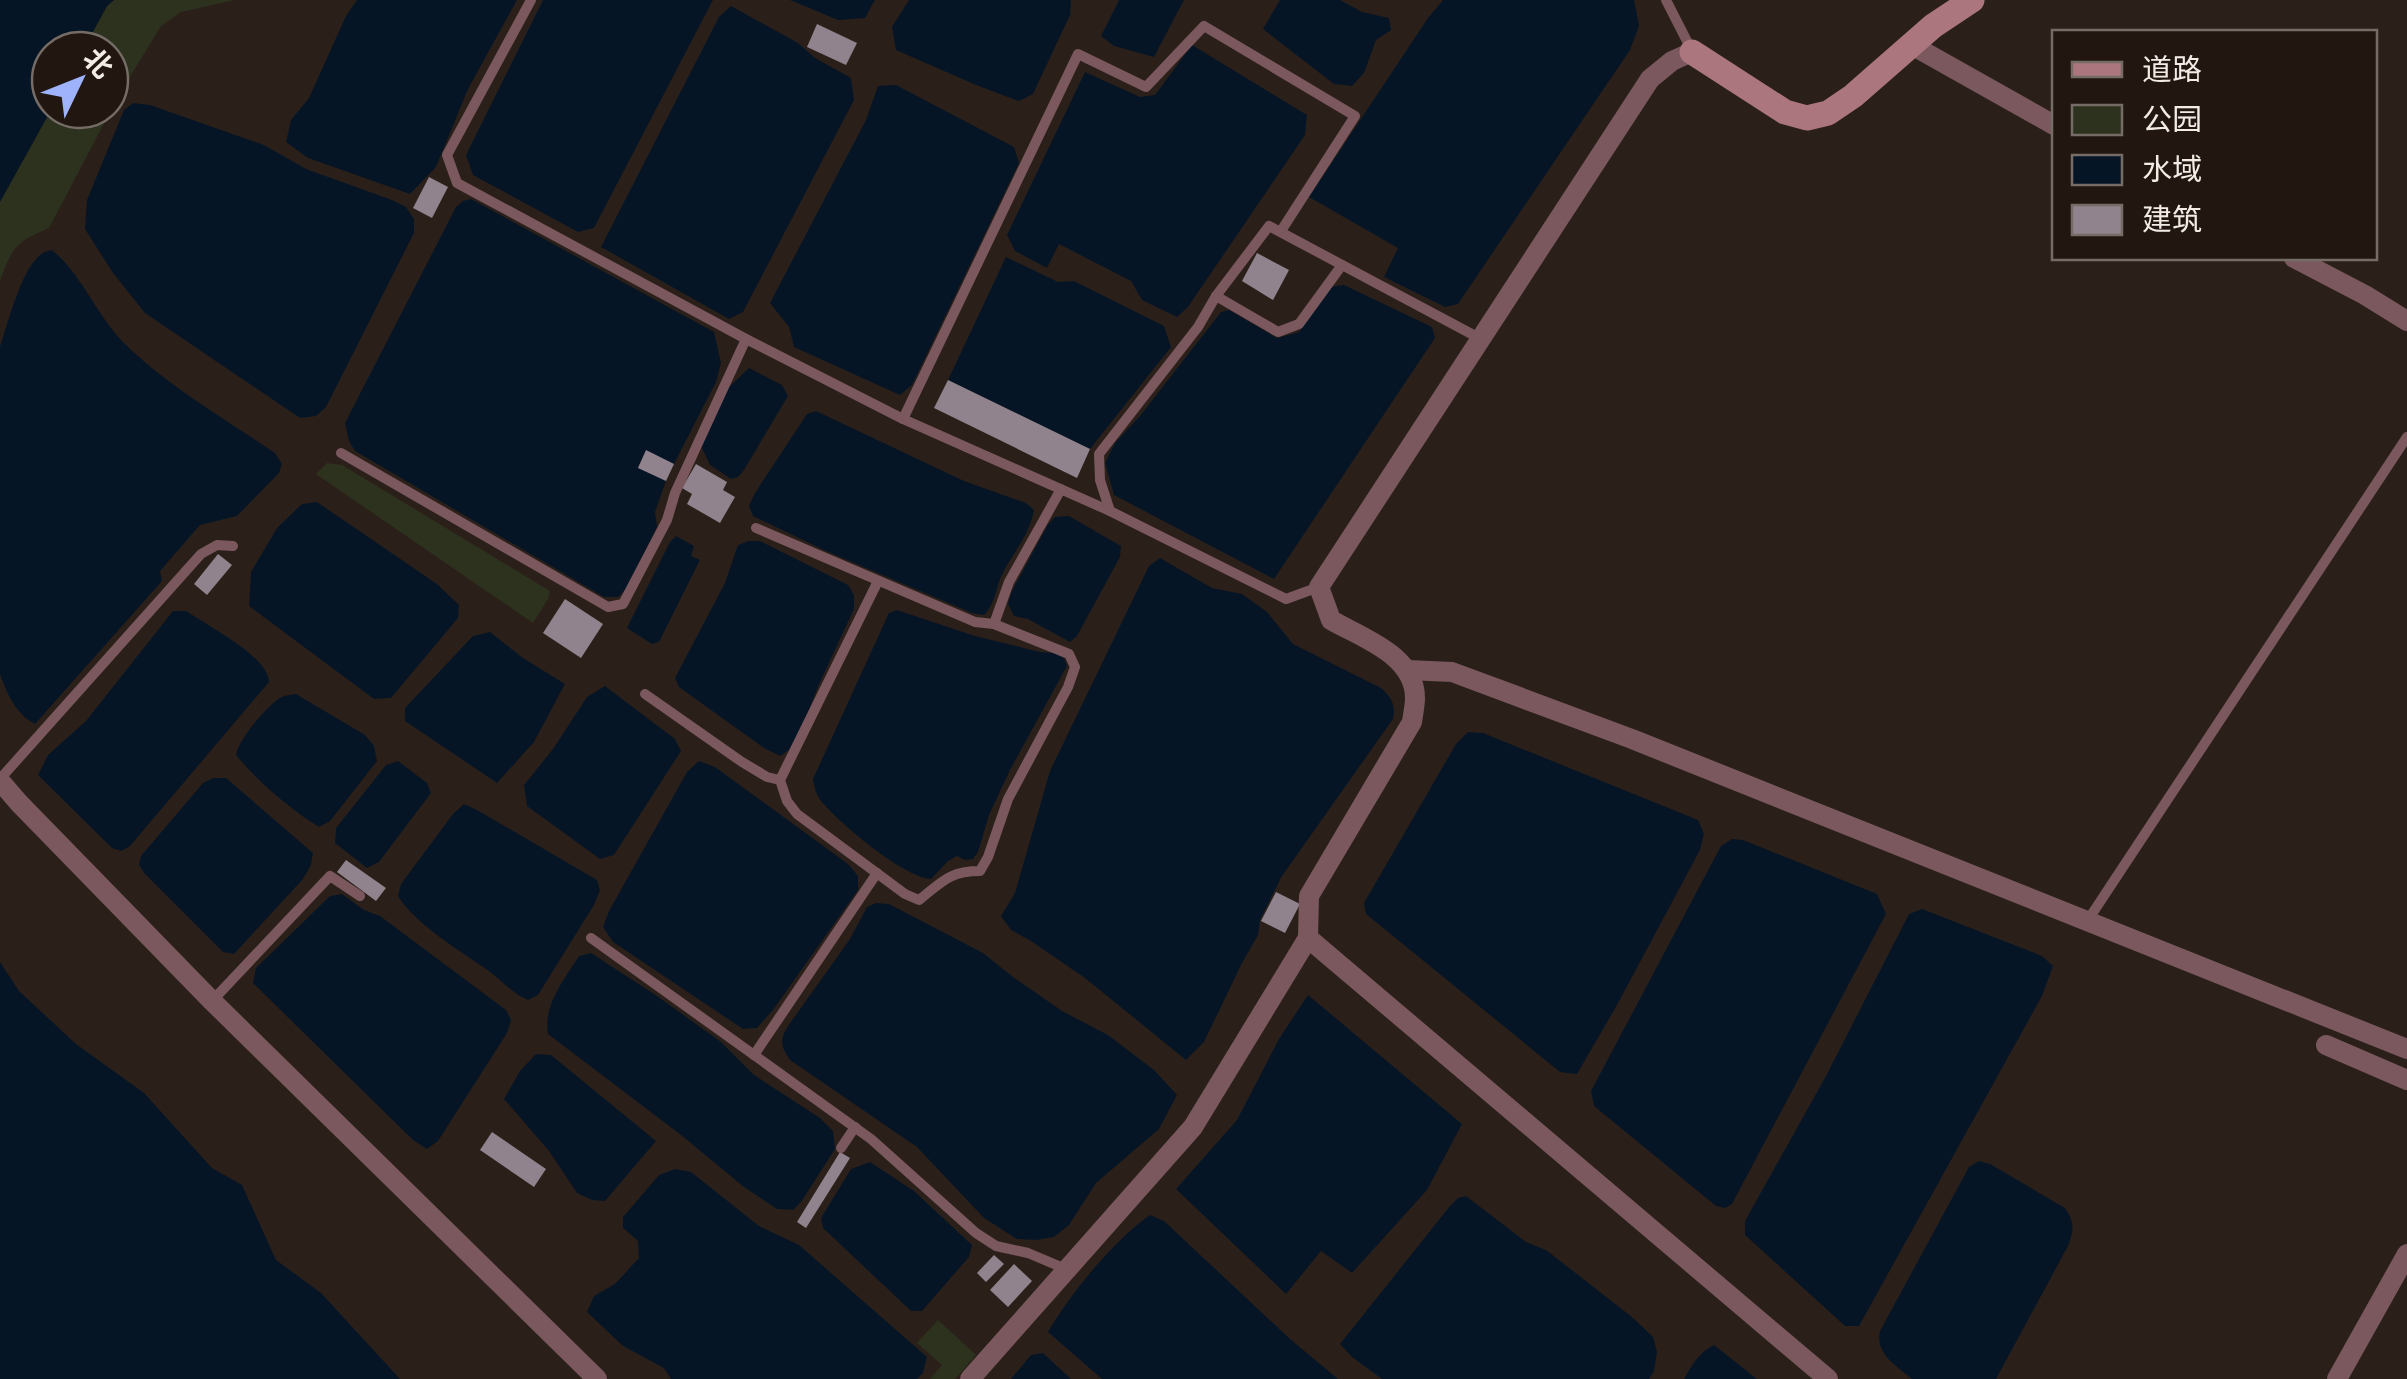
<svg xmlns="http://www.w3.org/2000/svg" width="2407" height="1379" viewBox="0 0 2407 1379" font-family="Overpass,'Noto Sans SC',sans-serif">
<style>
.green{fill:#2c321e}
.water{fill:#061526}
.building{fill:#90838d}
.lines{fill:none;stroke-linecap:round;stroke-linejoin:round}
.lane{stroke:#7a585e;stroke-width:10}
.street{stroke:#7a585e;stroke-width:20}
.secondary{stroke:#ac767f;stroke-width:25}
</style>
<rect width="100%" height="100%" fill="#2b2019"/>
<g class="green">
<path d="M114,0H235L181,12L161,26L120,93L49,228C16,242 12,247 0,281V202L51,110H110V50H83L107,6Z"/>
<path d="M327,463L342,465L550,591L548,599L533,623L316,474Z"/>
<path d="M938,1320L976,1355L955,1379H930L942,1365L917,1343Z"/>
</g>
<g class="water">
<path d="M0,0H114L107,6L83,50H50L51,110L0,202Z"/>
<path d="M357,0H517L468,89L436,167L410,194L308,158L286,142L291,120L309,98L346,16Z"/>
<path d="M543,0H713L594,228L578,232L473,175L466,155Z"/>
<path d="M790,0H875L865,18L838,20Z"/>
<path d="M909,0H1071L1070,15L1033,94L1019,101L976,85L896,50L892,27Z"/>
<path d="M1119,0H1184L1154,57L1114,46L1101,36Z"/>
<path d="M1280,0H1340L1362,12L1389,18L1391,30L1376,40L1364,73L1352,86L1334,84L1263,29Z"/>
<path d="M1443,0H1634L1639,26L1630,50L1458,304L1445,307L1384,277L1398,248L1309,197L1428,18Z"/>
<path d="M731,6L798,43L815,58L851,78L854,100L743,312L729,319L601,247L719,17Z"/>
<path d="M1192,45L1307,115L1305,135L1188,307L1177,317L1142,300L1131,281L1059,244L1047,268L1015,251L1007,235L1085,72L1140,97L1155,95Z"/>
<path d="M896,85L1014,147L1019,163L912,385L900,395L794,347L789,327L770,303L866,120L878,86Z"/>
<path d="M133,103L150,105L264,145L306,169L392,200L406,207L414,219V233L326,407L316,416L300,418L145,313L113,273L85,229L87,200L124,110Z"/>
<path d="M471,199L714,332L721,363L716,382L674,464L646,451L638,467L666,481L655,512L657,527L626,589L618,597H604L355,451L349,441L345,423L456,207L463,201Z"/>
<path d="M52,250C82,275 96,314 123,342C167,386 224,418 275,453L282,464L279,473L237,516L200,525L160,571L162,581L35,724C16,714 7,694 0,674V347C7,325 21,272 38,257C41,253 47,251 52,250Z"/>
<path d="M1006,257L1058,282L1074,281L1164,326L1171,347L1090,449L948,380Z"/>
<path d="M1344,285L1432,327L1435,338L1274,579L1114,495L1105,463L1115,443L1140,416L1221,312L1229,310L1277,338L1299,332L1330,287Z"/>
<path d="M749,368L782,385L788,396L744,470L738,477L731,479L710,465L701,446L728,388Z"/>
<path d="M816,411L964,481L1026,503L1034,510C1029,538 1012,552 1001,577C995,591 995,604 984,615L972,613L826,551L753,516L749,506L755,493L807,414Z"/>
<path d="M317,502L437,584L459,605L458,618L391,698L374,699L249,606L251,572L277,528L302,504Z"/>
<path d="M1069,516L1121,546L1120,557L1077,636L1070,642L1028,619L1014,616L1008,604L1011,593L1047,526L1055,517Z"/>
<path d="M676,536L694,546L691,556L700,560L659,642L652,644L627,628L670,542Z"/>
<path d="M749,541H760L848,585L854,595V609L819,684L795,746L780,756L764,748L679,687L675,678L725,583L738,545Z"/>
<path d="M1160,558L1212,588L1242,594L1267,612L1293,644L1381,688C1391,697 1396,704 1393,719L1282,876L1260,920L1258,935L1242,963L1204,1042L1186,1060L1085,978L1031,941L1011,930L1001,916L1015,893L1050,771L1149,566Z"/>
<path d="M897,610L975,636L1040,652L1054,653L1064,658L1067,666L1010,770L989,815L978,852L973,859L965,860L957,856L948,861L931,879C903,877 839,823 821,801C816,794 814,787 813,779L889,613Z"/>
<path d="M173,611H186C208,626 268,656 269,682L130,846L121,851L112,848L38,775L48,755L86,721Z"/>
<path d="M490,632L523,658L565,684L534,742L497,783L405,721V708L473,636Z"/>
<path d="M605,686L675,739L681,751L614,855L600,859L527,806L524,785L553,749L587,697Z"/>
<path d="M296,694L365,735L374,746L377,761L330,821L319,827C289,808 258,782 236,755C238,740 267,706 280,698C285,695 290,695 296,694Z"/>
<path d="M1468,732L1483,733L1698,820L1704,834L1700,850L1617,1005L1577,1074L1560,1072L1366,914L1364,903L1456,744Z"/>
<path d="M398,761L427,783L431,793L379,862L367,868L335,843L336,828L386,765Z"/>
<path d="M699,761L715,767L848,864L858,876V890L773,1010L757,1028L743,1029L613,942L603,927L609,911L687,772Z"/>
<path d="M213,778H226L313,853L311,865L303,879L234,954L223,952L145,874L139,865L141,856L203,783Z"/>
<path d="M464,804L477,810L597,880L600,890L594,905L538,995L528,1000C512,993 503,982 490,972C460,950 418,927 398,896L401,884L453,814Z"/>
<path d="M1732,839L1743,840L1877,894L1886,914L1732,1204L1725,1208L1716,1206L1594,1106L1591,1091L1721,846Z"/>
<path d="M342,894L364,910L380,916L506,1010L511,1020L507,1033L438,1141L427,1149L413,1140L253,983L256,968L330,896Z"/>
<path d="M876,903L889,904L983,953L1013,977L1062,1011L1108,1035L1154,1070L1177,1095L1159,1129L1096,1183L1069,1225L1054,1237L1036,1240L1017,1239L984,1218L917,1147L790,1060C781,1047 779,1041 788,1026L850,939L867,907Z"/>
<path d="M1922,909L2042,956L2053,966L2042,996L1859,1326H1845L1745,1235V1221L1826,1076L1909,914Z"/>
<path d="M591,953L657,996L721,1042L754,1075L820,1118L833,1131L835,1149L801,1202L793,1210L777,1209L744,1187L681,1135L548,1034C543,1005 564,980 579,956Z"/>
<path d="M0,962L19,991L76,1044L144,1093L212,1168L242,1185L276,1260L321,1293L400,1379H0Z"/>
<path d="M1308,995L1462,1124L1427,1190L1352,1273L1321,1251L1286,1294L1176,1189L1237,1120L1279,1039Z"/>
<path d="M536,1054L551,1055L656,1141L605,1201L592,1200L577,1193L549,1151L504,1099L520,1071Z"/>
<path d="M1979,1161L1990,1164L2065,1208C2075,1223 2074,1230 2068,1246L1996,1379H1912C1896,1365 1875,1354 1880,1331L1969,1167Z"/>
<path d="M870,1162L914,1191L972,1245L969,1257L922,1311H911L823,1228L821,1218L851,1169Z"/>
<path d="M675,1169L691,1172L759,1226L799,1245L927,1357L923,1373L917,1379H671L664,1368L623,1346L587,1312L594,1296L615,1284L639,1258L638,1241L623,1228V1217L659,1175Z"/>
<path d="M1466,1196L1526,1242L1546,1250L1632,1317L1653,1337L1657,1352L1654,1371L1649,1379H1382L1352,1357L1340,1344L1450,1206L1458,1198Z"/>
<path d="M1150,1215L1164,1221L1290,1339L1338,1379H1102L1048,1332C1069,1295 1115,1239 1150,1215Z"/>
<path d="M1714,1345L1757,1379H1684C1692,1365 1699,1352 1714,1345Z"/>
<path d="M1043,1353L1071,1379H1011L1031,1355Z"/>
</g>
<g class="building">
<path d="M817,24L857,43L846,65L807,47Z"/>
<path d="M429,177L448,187L432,218L413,208Z"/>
<path d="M1257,253L1289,270L1273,300L1242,281Z"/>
<path d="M948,380L1090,449L1077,478L934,408Z"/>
<path d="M646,450L674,464L666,481L638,468Z"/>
<path d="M696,464L727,482L723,490L735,497L720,523L687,504L692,494L682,488Z"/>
<path d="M218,554L232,565L207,595L194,584Z"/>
<path d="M565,599L603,624L581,658L543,633Z"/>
<path d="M346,860L386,888L376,901L337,872Z"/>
<path d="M1276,892L1300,904L1285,933L1261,921Z"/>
<path d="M492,1132L546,1169L534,1187L480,1150Z"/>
<path d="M840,1152L850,1158L806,1228L797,1222Z"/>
<path d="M994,1255L1004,1264L986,1282L977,1273Z"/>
<path d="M1014,1264L1032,1281L1008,1307L990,1290Z"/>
</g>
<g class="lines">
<g class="lane">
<path d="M531,0L447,155L457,183L746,339L903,419L1110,511L1286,599L1319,587"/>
<path d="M1666,0L1692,51"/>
<path d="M1216,296L1278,332L1299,324L1342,265"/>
<path d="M903,419L1078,54L1146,87L1204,26L1355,116L1281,231"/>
<path d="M341,453L608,607L623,604L667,520L675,493L746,339"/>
<path d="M1110,511L1100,480L1099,454L1198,327L1216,296L1269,226L1481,339"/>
<path d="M994,624L1009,582L1061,489"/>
<path d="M645,694L742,762L767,777L780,780L787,801L797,814L905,894L919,900C942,882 949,871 980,871L988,857L1008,799L1068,687L1075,667L1069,654L994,624L975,622L756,528"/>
<path d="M0,779L201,554L217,545L233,546"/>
<path d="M780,780L878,581"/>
<path d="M2088,920L2407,437"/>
<path d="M591,938L871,1139L976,1233L996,1246L1028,1253L1066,1269"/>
<path d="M212,1001L330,876L360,896"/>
<path d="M754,1055L877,873"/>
<path d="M841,1148L855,1127"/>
</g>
<g class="street">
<path d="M1910,44L2054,125"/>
<path d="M2294,258L2365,295L2407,321"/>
<path d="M1408,670L1452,672L1632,739L2407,1049"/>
<path d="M0,781L19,803L212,1001L597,1379"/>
<path d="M1308,938L1828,1379"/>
<path d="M2326,1045L2407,1080"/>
<path d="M970,1379L1193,1127L1308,938L1309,896L1412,722C1413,714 1415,706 1415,698C1415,655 1362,638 1331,620L1319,587L1650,79L1672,61L1692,52"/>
<path d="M2337,1379L2407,1254"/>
</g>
<path class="secondary" d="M1692,52L1785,112L1807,118L1828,113L1853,96L1933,26L1972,0"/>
</g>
<rect x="2052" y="30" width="325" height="230" fill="#211710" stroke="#756c66" stroke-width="2.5"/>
<rect x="2072" y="62" width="50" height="15" fill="#ac767f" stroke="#756c66" stroke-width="2.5"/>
<text x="2142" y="80" font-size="30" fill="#f2ebe6">道路</text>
<rect x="2072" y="105" width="50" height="30" fill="#2c321e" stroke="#756c66" stroke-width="2.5"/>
<text x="2142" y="130" font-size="30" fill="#f2ebe6">公园</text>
<rect x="2072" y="155" width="50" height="30" fill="#061526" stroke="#756c66" stroke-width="2.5"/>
<text x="2142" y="180" font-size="30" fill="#f2ebe6">水域</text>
<rect x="2072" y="205" width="50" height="30" fill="#90838d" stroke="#756c66" stroke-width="2.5"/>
<text x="2142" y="230" font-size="30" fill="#f2ebe6">建筑</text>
<g transform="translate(80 80) rotate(47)"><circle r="48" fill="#211710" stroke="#756c66" stroke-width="2.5"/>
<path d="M0-8L18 38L0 25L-18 38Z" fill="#9fb3fd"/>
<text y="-15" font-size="28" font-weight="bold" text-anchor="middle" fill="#f2ebe6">北</text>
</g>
</svg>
